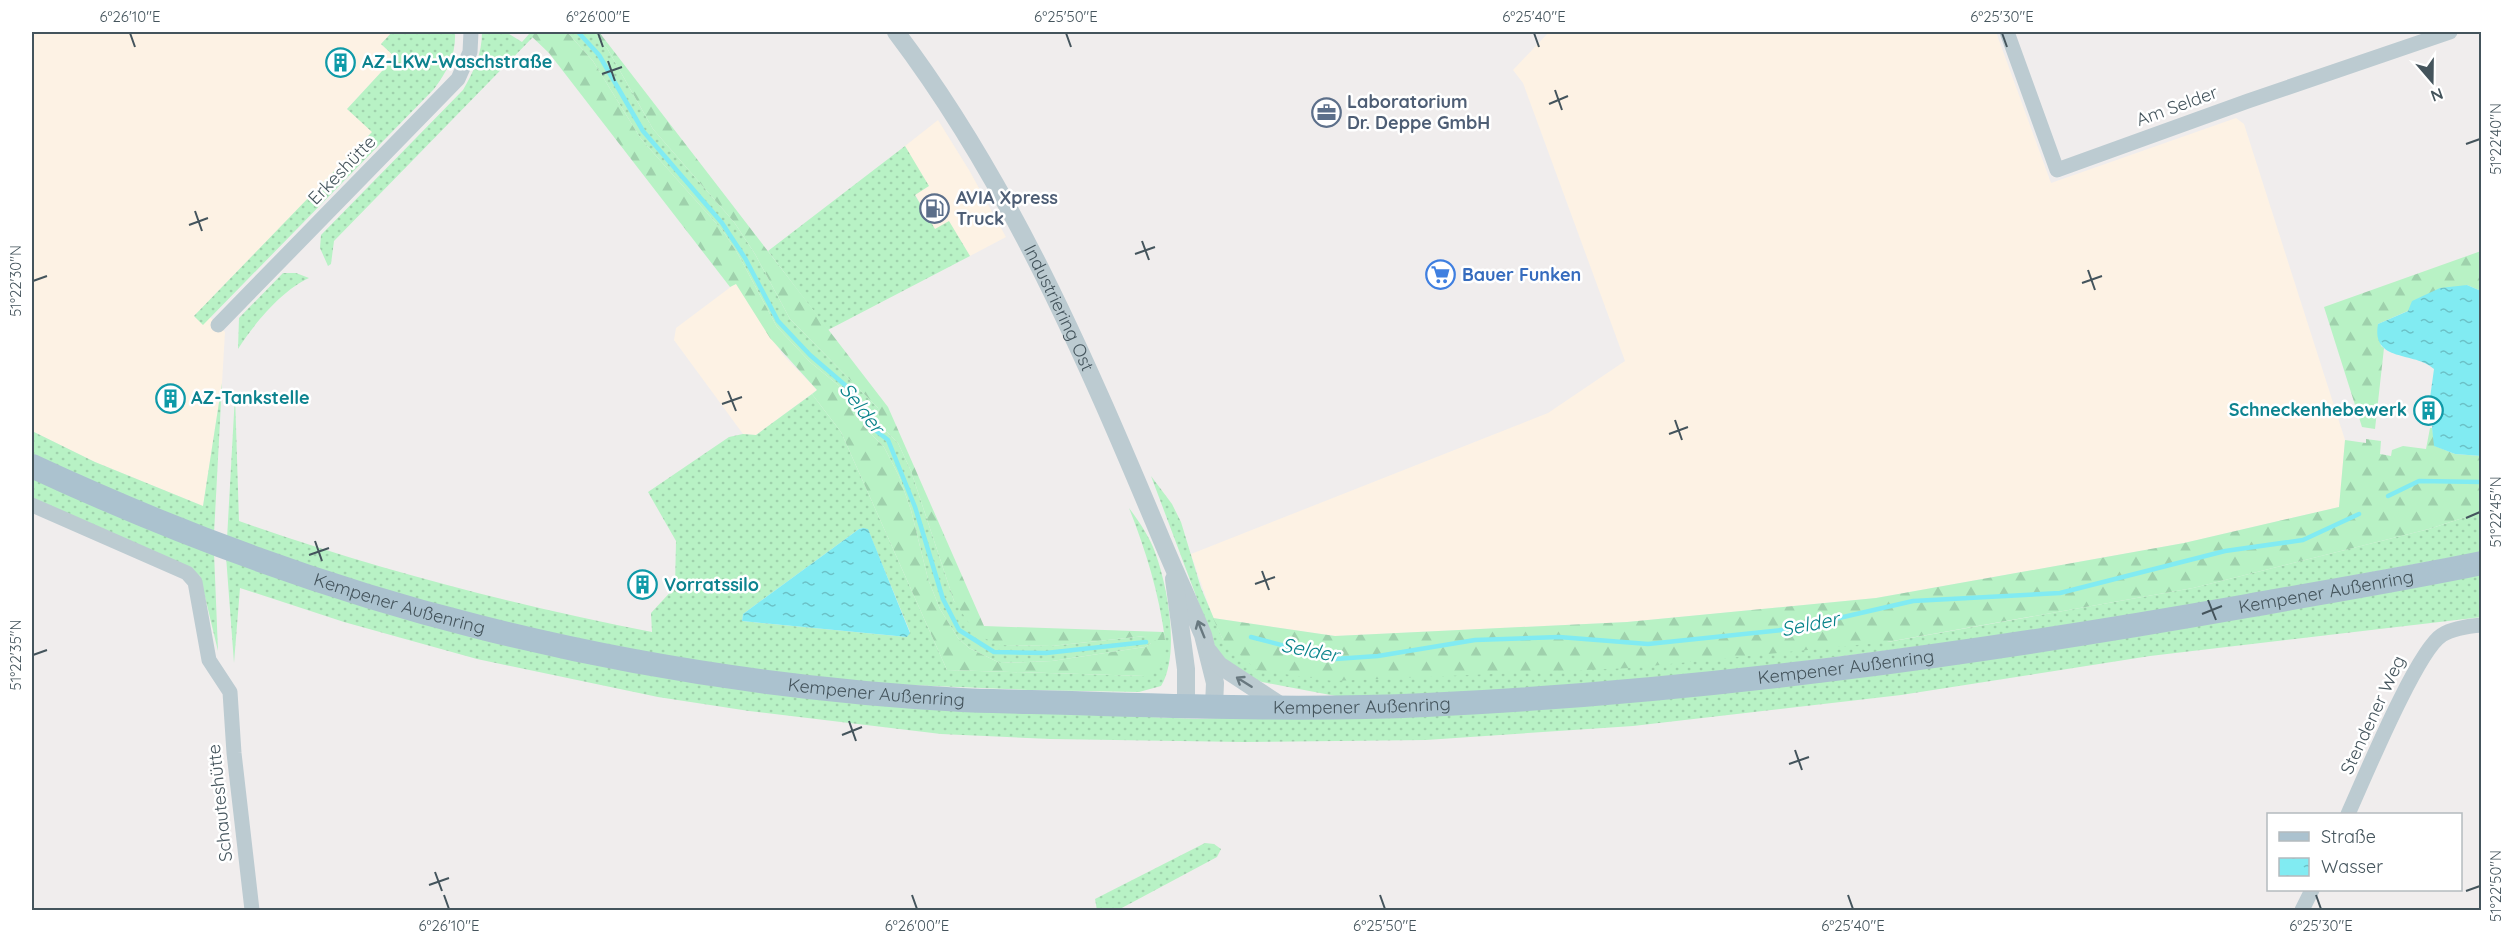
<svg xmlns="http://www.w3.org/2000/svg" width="2513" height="942" viewBox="0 0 2513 942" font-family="Quicksand,sans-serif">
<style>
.commercial{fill:#fdf2e4}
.grass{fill:url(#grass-dots);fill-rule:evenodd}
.forest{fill:url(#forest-firs)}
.water{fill:url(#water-ripples)}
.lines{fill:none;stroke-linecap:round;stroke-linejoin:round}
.stream{stroke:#81ebf2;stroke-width:4.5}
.minor{stroke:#bccbd1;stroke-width:15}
.tertiary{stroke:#bccbd1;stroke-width:18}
.primary{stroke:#abc2cf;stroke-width:24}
.oneway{stroke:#68787f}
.ticks{fill:none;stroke:#44545c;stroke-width:2}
.labels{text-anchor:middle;stroke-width:5;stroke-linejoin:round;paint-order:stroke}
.culture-label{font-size:18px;font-weight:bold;fill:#0d838f;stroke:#fff;text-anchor:start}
.service-label{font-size:18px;font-weight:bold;fill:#4e5e75;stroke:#fff;text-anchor:start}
.street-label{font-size:18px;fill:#44545c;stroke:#fff}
.shop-label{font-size:18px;font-weight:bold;fill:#366cbe;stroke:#fff;text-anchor:start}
.water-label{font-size:20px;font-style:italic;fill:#068289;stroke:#fff}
.neatline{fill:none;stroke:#44545c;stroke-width:2}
.ticks-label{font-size:15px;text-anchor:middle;fill:#44545c}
</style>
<defs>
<pattern id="grass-dots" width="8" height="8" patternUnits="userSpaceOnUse" patternTransform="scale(1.5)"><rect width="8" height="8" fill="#b8f2c5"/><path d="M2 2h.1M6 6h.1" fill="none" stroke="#9fd1ac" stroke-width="1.8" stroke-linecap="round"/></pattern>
<pattern id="forest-firs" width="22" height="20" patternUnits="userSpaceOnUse" patternTransform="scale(1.5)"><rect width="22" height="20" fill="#b8f2c5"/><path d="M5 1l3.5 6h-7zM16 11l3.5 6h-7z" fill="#9fd1ac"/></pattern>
<pattern id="water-ripples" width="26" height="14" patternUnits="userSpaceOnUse" patternTransform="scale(1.5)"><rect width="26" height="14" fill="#81ebf2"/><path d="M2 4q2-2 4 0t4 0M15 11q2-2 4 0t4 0" fill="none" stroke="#6bc1c7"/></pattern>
</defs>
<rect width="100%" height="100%" fill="#f0eded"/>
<g class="commercial">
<path d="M32,32H392L381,44L395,57L347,109L373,132L194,316L203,324L210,317L225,332L222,383L203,506L95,462L32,431Z"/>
<path d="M1549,32H1996L2051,183L2236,118L2244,124L2345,440L2339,507L2184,543L1876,598L1627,622L1335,636L1213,618L1191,554L1548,413L1625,361L1523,83L1513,70Z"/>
<path d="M938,120L969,170L1006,237L970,256L949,222L935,230L915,194L928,186L905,146Z"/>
<path d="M736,283L783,355L817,390L756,435L743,434L674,340L676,328Z"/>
</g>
<g class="grass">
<path d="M392,32H455C456,55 448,70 434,89L203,325L194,316L372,132L347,109L395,57L381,44Z"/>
<path d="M482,32H506L522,42L529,34L526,32H531L530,34L533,37L334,241L331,264L328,266L320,248L321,235L463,90C474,71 482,54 482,32Z"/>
<path d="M567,32H593L607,48L653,129L734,222L755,254L790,319L878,408L880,425L898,443L911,471L954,601L1000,645L1051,646L1145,636L1165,639C1159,593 1146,551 1129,508C1138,520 1147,533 1153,547C1167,581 1181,654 1161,686L1139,692L1028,690L861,683L654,656L443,609L227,539L235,395L239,521C374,569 511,604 652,632L651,613L675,587L676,541L648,492L729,437L743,434L756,435L812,394L841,432L947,670L1145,676L1151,643L1145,647L1052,661L1000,663L969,648L958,638L940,609L928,579L911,510L899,476L884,447L867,430L864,414L843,389L810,362L777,327L738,254L723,231L641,139L593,61ZM863,528L868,530L910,632L907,637L742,621L743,614L859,529Z"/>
<path d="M905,146L929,186L915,195L935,229L949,221L970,256L828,330L768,251Z"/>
<path d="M283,273H296L309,278C282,290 254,324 238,349L239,318Z"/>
<path d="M222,383L214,534L32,457V431L95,462L203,506Z"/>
<path d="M32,475L214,552L218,651L200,576L32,500Z"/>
<path d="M1151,476L1172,504L1181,522L1201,588L1223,640L1888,642L2193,588L2429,529L2481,512V552L2085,625L1657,680L1362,701L1262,682L1237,672L1216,649Z"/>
<path d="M226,556L354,603L938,708L1197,719L1546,706L2481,572L2482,617L2150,656L1901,695L1633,726L1426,740L1244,742L1050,739L941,734L749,711L658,697L477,659L344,622L240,588L234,663Z"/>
<path d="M1205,843L1214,844L1221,849L1217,857L1118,910H1097L1095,899Z"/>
</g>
<g class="forest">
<path d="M531,32H567L593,61L641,139L723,231L738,254L777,327L810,362L843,389L864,414L867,430L884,447L899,476L911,510L928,579L940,609L958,638L969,648L1000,663L1052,661L1145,647L1151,643L1165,642C1167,657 1160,671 1145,676L947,670L841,432L812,394L817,390L770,338L736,284L730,287L549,53L529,34Z"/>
<path d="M593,32H599L888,407L984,626L1164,632L1165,640H1151L1145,636L1051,646L1000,645L977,635L954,601L911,471L898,443L880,425L878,408L790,319L755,254L734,222L653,129L607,48Z"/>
<path d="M2481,251V291L2467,285L2378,324L2381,346L2384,348L2375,429L2362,427L2324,307Z"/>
<path d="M2430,428H2432L2435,446L2455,454L2481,456V512L2429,529L2193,588L1887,642L1631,668L1333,681L1257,670L1223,640L1213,618L1335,636L1627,622L1876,598L2184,543L2339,507L2345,440L2366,443V439L2381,441L2380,454L2391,456L2392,450L2403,446L2426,449Z"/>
</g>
<g class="water">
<path d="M2467,285L2481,291V456L2455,454L2434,446L2432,428L2437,400L2430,398L2434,369C2415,351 2371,363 2378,324L2408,311L2412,301L2440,288Z"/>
<path d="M863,528L868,529L910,633L907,637L742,621L743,614L859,529Z"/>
</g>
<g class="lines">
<g class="stream">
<path d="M578,32L599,55L643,131L722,223L745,258L778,321L810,355L845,385L865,408L870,426L888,440L915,507L943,599L959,630L994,652L1046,653L1146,642"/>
<path d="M2388,496L2419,481L2482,482"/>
<path d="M1251,637L1335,659L1378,656L1475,640L1559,637L1648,644L1791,629L1913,601L2060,593L2225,551L2303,540L2359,514"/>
</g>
<g class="minor">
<path d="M2007,32L2057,170L2248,101L2450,32"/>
<path d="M218,325L458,79L470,52L471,32"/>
<path d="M32,505L187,573L195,582L209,660L230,692L234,753L252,910"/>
<path d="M2348,814C2363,781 2417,650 2442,635C2453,628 2469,626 2482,625"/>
<path d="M2302,910L2312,890"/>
</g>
<g class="tertiary">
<path id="s1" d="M896,32C1014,188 1088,365 1163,543C1176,574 1190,604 1203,635L1215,683L1214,706"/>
<path d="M1174,579L1186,669V706"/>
<path d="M1209,652L1219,665L1283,707"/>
</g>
<path class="primary" id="s2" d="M32,466C176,533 324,588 479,627C636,667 800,691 962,700C1008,702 1054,702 1100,704C1208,707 1318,710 1426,705C1701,692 1976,654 2247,606C2325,592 2404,579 2482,563"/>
</g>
<defs><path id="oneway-shaft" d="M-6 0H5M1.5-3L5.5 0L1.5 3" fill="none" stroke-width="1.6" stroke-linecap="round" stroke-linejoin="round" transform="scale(1.5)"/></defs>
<g class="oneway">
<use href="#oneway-shaft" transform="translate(1201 629) rotate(-112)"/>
<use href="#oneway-shaft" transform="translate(1244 682) rotate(-148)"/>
</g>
<path class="ticks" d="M130,33L135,47M598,33L603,47M1066,33L1071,47M1534,33L1539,47M2002,33L2007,47M608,61L615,81M602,74L622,67M1555,90L1562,110M1549,104L1568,96M2466,144L2480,139M195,211L202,231M189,225L208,218M1142,241L1149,260M1135,254L1155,247M2088,270L2095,290M33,281L47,276M2082,283L2102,276M728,391L736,411M722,404L742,397M1675,420L1682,440M1669,434L1688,427M2466,518L2480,512M315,541L322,561M309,555L329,548M1262,571L1269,590M1255,584L1275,577M2208,600L2216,620M2202,614L2222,606M33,655L47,650M849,721L856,741M842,735L862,727M1795,750L1802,770M1789,764L1809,757M435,872L442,891M429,885L449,878M2466,891L2480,886M444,895L449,909M912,895L917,909M1380,895L1385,909M1848,895L1853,909M2316,895L2321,909"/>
<defs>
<symbol id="building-ring" viewBox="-11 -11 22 22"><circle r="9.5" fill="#fff" stroke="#0f9aa8" stroke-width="1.5"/><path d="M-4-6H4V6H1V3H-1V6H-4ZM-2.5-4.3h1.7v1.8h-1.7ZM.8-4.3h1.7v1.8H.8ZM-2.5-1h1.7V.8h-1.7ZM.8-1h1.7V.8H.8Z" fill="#0f9aa8"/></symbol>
<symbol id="office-ring" viewBox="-11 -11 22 22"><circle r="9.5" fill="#fff" stroke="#5c6f8a" stroke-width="1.5"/><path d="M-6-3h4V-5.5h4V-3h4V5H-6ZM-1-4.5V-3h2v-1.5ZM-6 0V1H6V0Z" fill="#5c6f8a"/></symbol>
<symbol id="fuel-ring" viewBox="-11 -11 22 22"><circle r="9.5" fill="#fff" stroke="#5c6f8a" stroke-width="1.5"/><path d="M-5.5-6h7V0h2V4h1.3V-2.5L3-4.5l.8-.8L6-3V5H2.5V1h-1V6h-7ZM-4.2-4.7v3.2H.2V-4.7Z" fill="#5c6f8a"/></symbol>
<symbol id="supermarket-ring" viewBox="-11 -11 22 22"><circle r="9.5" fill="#fff" stroke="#3f7fe0" stroke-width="1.5"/><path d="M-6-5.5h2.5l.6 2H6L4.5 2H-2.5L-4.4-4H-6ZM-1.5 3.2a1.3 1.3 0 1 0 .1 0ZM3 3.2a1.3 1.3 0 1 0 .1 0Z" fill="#3f7fe0"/></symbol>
</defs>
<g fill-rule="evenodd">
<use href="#building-ring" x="324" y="46" width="33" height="33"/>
<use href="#office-ring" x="1310" y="96" width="33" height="33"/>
<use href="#fuel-ring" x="918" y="192" width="33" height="33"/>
<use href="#supermarket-ring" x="1424" y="258" width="33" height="33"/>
<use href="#building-ring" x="154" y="382" width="33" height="33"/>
<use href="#building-ring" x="2412" y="394" width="33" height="33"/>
<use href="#building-ring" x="626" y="568" width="33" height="33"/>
</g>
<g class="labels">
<g class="culture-label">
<text x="362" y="68">AZ-LKW-Waschstraße</text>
<text x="191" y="404">AZ-Tankstelle</text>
<text x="2407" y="416" text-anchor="end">Schneckenhebewerk</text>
<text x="664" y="591">Vorratssilo</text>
</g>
<g class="service-label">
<text x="1347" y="108">Laboratorium<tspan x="1347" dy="21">Dr. Deppe GmbH</tspan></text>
<text x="956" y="204">AVIA Xpress<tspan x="956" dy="21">Truck</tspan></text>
</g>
<g class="street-label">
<text transform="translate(2177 106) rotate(-20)" y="6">Am Selder</text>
<text transform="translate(342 170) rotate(-46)" y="6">Erkeshütte</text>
<text dy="6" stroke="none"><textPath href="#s1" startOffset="321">Industriering Ost</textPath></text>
<text dy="6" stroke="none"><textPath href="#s2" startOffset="2337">Kempener Außenring</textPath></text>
<text dy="6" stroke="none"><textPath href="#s2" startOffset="393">Kempener Außenring</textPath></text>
<text dy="6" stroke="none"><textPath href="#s2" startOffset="1851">Kempener Außenring</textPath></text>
<text dy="6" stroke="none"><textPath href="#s2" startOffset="879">Kempener Außenring</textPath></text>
<text dy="6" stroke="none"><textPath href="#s2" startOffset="1365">Kempener Außenring</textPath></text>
<text transform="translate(2373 715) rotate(-65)" y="6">Stendener Weg</text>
<text transform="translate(220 803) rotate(-96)" y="6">Schauteshütte</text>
</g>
<g class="shop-label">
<text x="1462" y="281">Bauer Funken</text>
</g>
<g class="water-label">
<text transform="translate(862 408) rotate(52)" y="7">Selder</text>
<text transform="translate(1810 624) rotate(-11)" y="7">Selder</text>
<text transform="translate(1310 650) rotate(11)" y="7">Selder</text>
</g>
</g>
<rect width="2513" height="942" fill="none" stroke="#ffffff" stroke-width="66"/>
<rect x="2267" y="813" width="195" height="78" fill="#ffffff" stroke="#b4bbbe" stroke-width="1.5"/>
<rect x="2279" y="832" width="30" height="9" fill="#abc2cf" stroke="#b4bbbe" stroke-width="1.5"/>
<text x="2321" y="843" font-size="18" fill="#44545c">Straße</text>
<rect x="2279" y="858" width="30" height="18" fill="url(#water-ripples)" stroke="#b4bbbe" stroke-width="1.5"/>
<text x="2321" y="873" font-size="18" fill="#44545c">Wasser</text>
<g transform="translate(2432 81) rotate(160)" stroke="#ffffff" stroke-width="4.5" paint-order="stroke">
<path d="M0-4.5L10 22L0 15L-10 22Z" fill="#44545c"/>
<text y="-9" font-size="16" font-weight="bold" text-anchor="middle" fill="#44545c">N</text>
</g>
<rect x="33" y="33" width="2447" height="876" class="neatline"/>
<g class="ticks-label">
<text x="130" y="22">6°26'10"E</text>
<text x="598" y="22">6°26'00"E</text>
<text x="1066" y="22">6°25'50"E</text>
<text x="1534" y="22">6°25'40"E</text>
<text x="2002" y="22">6°25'30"E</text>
<text transform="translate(2496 139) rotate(-90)" y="5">51°22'40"N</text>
<text transform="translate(16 281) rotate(-90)" y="5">51°22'30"N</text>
<text transform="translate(2496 512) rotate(-90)" y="5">51°22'45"N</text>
<text transform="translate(16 655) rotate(-90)" y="5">51°22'35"N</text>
<text transform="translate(2496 886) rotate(-90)" y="5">51°22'50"N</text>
<text x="449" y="931">6°26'10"E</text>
<text x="917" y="931">6°26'00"E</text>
<text x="1385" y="931">6°25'50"E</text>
<text x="1853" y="931">6°25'40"E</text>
<text x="2321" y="931">6°25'30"E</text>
</g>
</svg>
